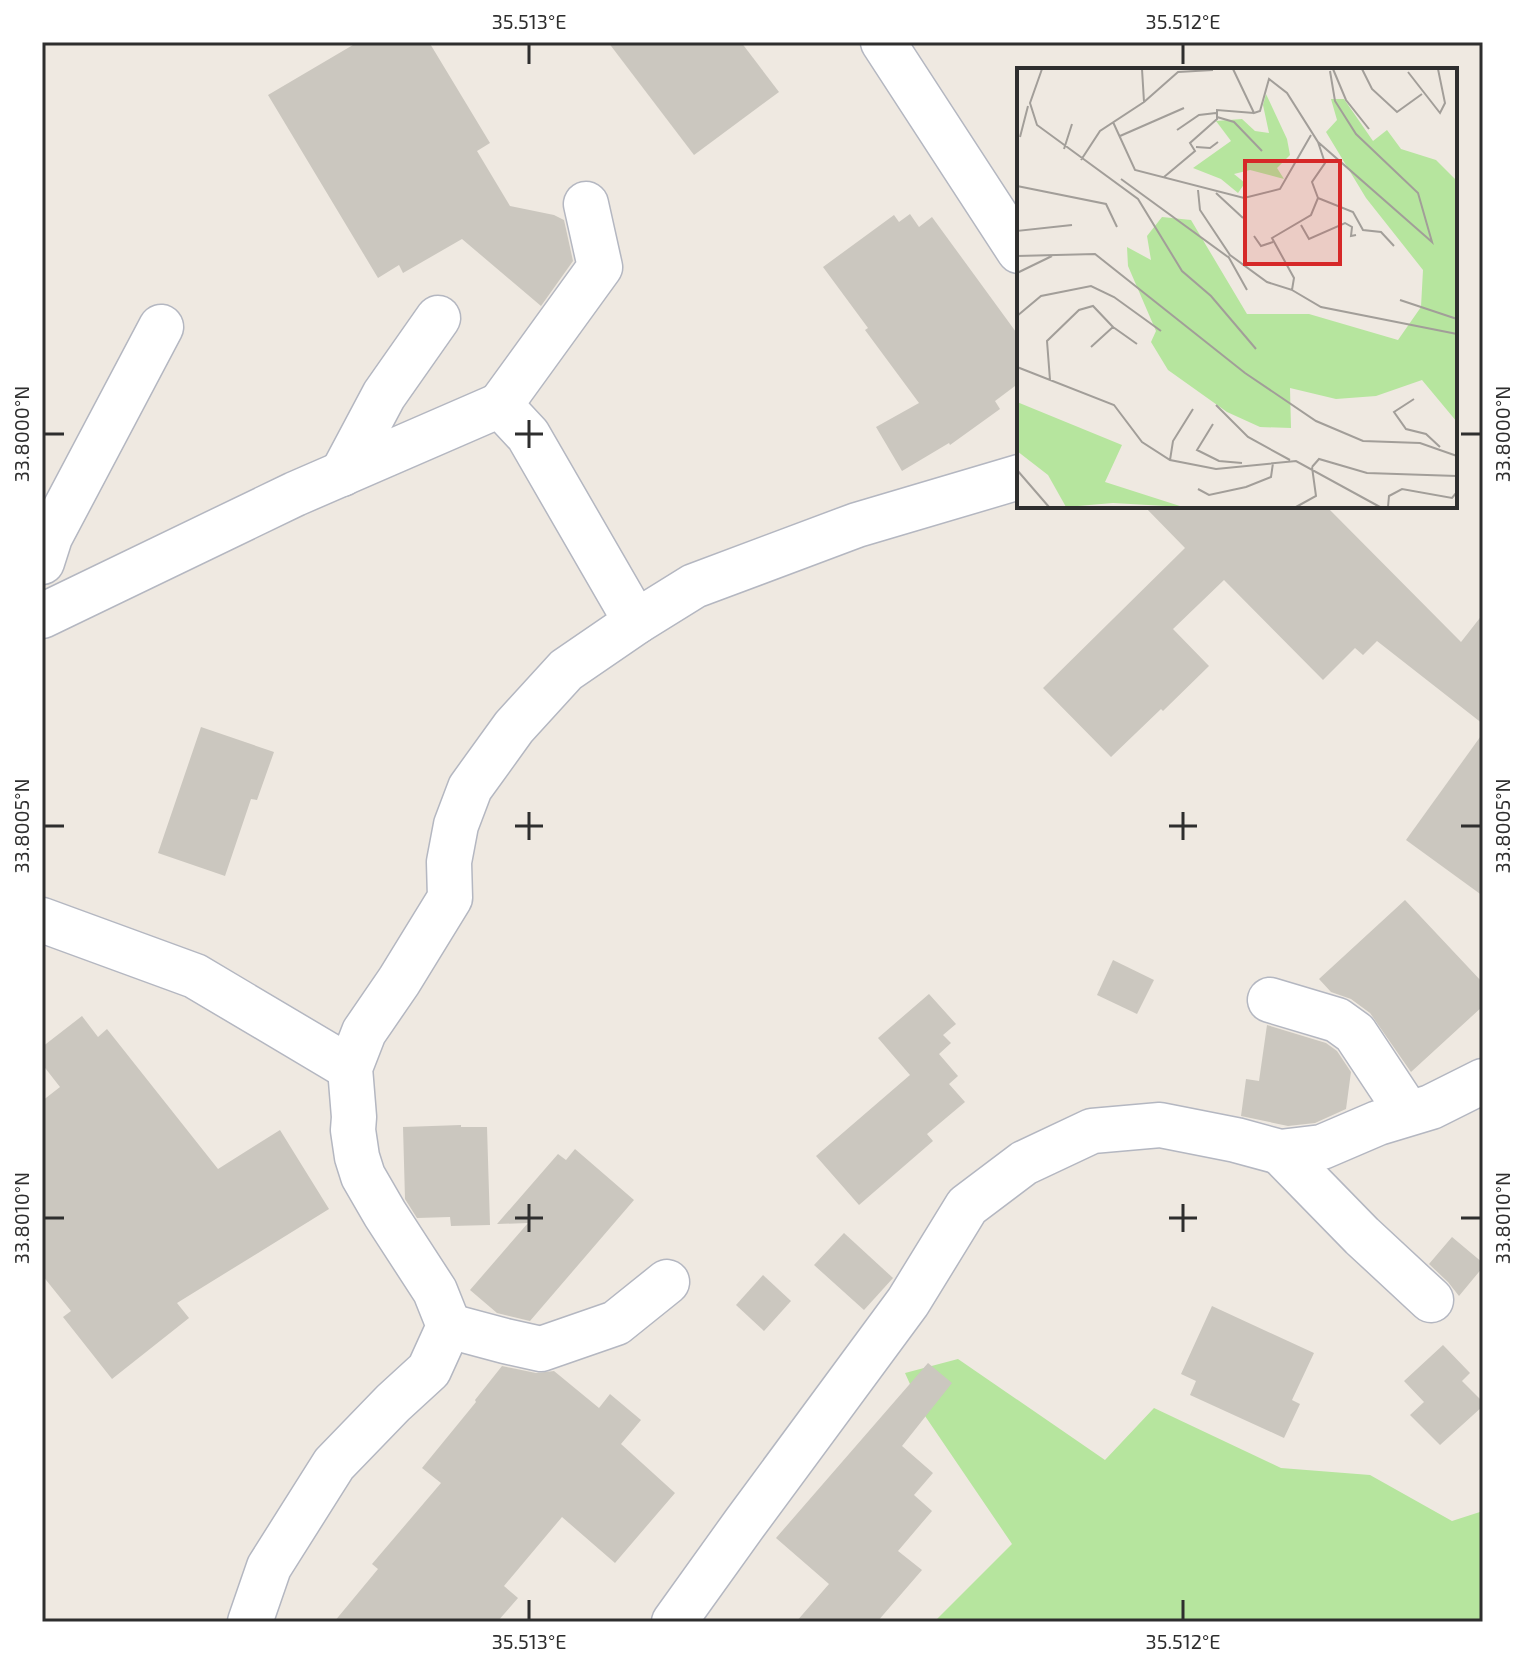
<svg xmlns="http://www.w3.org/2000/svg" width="1525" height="1664" viewBox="0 0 1525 1664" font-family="'Exo 2',sans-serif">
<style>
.green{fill:#b6e59e}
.building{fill:#cbc7bf}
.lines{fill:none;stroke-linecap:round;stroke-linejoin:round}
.minor-casing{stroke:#b4b7c1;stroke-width:47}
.minor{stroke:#fff;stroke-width:44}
.ticks{fill:none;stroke:#2e2e2e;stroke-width:3}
.inset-road{fill:none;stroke:#a29e99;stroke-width:2}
.view{fill:#d62828;fill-opacity:0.15;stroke:#d62828;stroke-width:4}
.inset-edge{fill:none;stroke:#2e2e2e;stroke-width:4}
.neatline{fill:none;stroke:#2e2e2e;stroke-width:3}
.ticks-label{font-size:20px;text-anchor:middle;fill:#2e2e2e}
</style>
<rect width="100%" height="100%" fill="#efe9e1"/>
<path class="green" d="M958,1359L1105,1460L1154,1408L1281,1468L1370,1475L1452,1521L1483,1511V1622H934L1012,1544L923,1413L905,1373Z"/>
<g class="building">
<path d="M358,42H429L490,143L477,151L510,206L554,215L564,220L573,261L541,306L462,239L403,273L399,265L378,278L268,95Z"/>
<path d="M608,42H741L779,92L694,155Z"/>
<path d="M910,214L919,227L932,217L1019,336V383L995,401L1000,409L950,445L949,443L902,471L876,427L919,403L865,330L868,328L823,267L894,215L899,222Z"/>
<path d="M1144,506H1326L1461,642L1483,614V724L1377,641L1363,655L1355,648L1323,680L1224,580L1173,629L1209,666L1163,711L1161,709L1111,757L1043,688L1185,548Z"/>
<path d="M201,727L274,752L257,800L251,799L225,876L158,853Z"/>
<path d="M1483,733V896L1406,840Z"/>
<path d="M1405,900L1483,983V1006L1411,1072L1370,1013L1351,999L1331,992L1319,979Z"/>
<path d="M1113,960L1154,980L1137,1014L1097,995Z"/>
<path d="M929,994L956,1024L943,1035L951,1043L939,1054L958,1076L949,1084L965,1102L927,1134L933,1141L859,1205L816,1156L910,1075L878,1038Z"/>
<path d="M82,1016L98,1037L107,1029L218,1169L280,1130L329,1209L177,1303L189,1318L112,1379L63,1317L71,1311L42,1275V1101L60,1087L42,1064V1047Z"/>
<path d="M1267,1025L1326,1043L1337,1051L1351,1072L1346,1109L1315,1123L1288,1126L1241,1116L1246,1079L1259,1081Z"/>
<path d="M461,1125V1127H487L490,1225L451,1226L450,1217L417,1218L405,1199L403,1127Z"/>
<path d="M575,1149L634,1200L530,1321L497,1313L470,1290L528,1223L497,1224L558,1154L566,1160Z"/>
<path d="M844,1233L893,1278L864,1310L814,1265Z"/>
<path d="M1452,1237L1483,1263V1267L1459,1296L1448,1282L1429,1264Z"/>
<path d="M763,1275L791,1301L764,1331L736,1305Z"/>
<path d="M1212,1306L1314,1353L1292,1400L1300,1404L1284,1438L1190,1395L1196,1381L1181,1374Z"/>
<path d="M1443,1345L1470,1373L1462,1381L1483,1402V1406L1440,1445L1410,1415L1424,1402L1404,1381Z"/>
<path d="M928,1363L952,1383L902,1446L933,1473L914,1495L932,1511L898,1551L922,1570L877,1622H796L829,1584L776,1538Z"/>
<path d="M502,1366L536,1373L554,1371L599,1408L610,1394L641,1420L621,1444L675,1493L615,1563L562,1517L504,1586L518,1598L497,1622H334L378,1569L372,1564L441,1483L422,1468L476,1402L475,1400Z"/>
</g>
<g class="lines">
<defs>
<g id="minor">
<path d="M883,42L1019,251"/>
<path d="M500,405L600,267L586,204"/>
<path d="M342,474L384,395L438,318"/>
<path d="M42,562L50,537L161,327"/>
<path d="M42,616L295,494L500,405L528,435L636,622"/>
<path d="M42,920L195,976L350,1068"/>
<path d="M1270,1000L1337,1020L1355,1033L1408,1113"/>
<path d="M1280,1152L1362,1236L1431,1300"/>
<path d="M449,1326L505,1341L541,1349L616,1323L667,1282"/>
<path d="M250,1622L269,1567L334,1464L393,1403L429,1370L449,1326L435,1291L385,1214L363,1176L357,1157L353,1130L354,1117L350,1068L364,1032L399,981L450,898L449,862L456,825L470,788L514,727L566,670L636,622L694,586L857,525L1019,477"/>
<path d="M674,1622L745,1523L908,1302L967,1206L1024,1163L1092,1131L1160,1125L1236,1140L1280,1152L1322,1147L1378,1123L1431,1107L1483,1081"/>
</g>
</defs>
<use href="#minor" class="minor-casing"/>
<use href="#minor" class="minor"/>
</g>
<path class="ticks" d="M529,44V64M1183,44V64M529,420V448M44,434H64M515,434H543M1461,434H1481M529,812V840M1183,812V840M44,826H64M515,826H543M1169,826H1197M1461,826H1481M529,1204V1232M1183,1204V1232M44,1218H64M515,1218H543M1169,1218H1197M1461,1218H1481M529,1600V1620M1183,1600V1620"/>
<g transform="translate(1017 68)">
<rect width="440" height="440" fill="#efe9e1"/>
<path d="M249,26L270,71L273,87L260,100L267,111L233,102L217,106L228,115L221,125L204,111L176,100L214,73L199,53L225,51L238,63L252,65L246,37ZM314,31H327L356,73L370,62L384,81L419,92L440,113V354L405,312L359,328L319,331L273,320L274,360L243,359L210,344L151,302L134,274L139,263L111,198L110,179L134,192L130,168L145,149L174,152L230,246H292L381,272L404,239L406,202L349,130L309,64L320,52ZM0,334L105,377L88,414L166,439L96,435L49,439L31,407L0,383Z" fill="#b6e59e"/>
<path class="inset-road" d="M25,1L13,35L20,57L121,131L165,203L194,228L239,281M216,1L237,45L243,43L252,11L270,25L301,74L415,174L401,125L339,66L318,33L313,3M316,1L329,32L352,61M345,1L355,21L380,44L405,26M391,4L423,45L428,35L421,1M127,34L161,4L196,2M200,49L217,54L245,83M96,54L118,102L227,130L263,121L294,67M160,62L182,47L199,45M103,68L167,40M3,69L11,38M179,79L193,80L201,74M47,81L55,56M64,92L83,63L127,34L125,1M147,109L178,83L173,75L200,51V42L237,45M104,111L211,189M0,118L89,136L100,159M181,122L183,142L213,187L250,214L275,222L277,210L255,170L294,147L301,130L295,114L308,95L301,74M199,125L226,150M301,130L336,144L346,162L364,164L377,178M0,149V163L55,157M284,157L292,171L328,155L335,159L334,168L339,167M237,168L244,178L256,174M0,188L78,186L228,305L299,353L346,373L403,375L440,388M211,188L230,222M0,205L35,188M275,222L304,239L440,266M383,232L440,251M0,248L24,228L74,218L97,229L144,263M96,259L120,276M0,299L97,337L125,374L153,392L199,401L279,393L363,439M33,312L30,273L62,242L76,238L96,259L74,279M397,331L377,344L389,361L409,366L423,379M199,337L231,369L273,392M196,356L180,382L202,393L225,395M153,392L156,373L176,341M295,399L302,391L350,405L440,408M0,402L32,439M181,421L192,427L229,419L254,409L256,395M279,439L299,428L295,399M371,439L372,428L385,421L435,430L440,424"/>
<path class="view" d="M228,93H323V196H228Z"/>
<rect width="440" height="440" class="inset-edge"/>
</g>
<rect width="1525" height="1664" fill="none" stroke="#ffffff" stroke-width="88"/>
<rect x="44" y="44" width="1437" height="1576" class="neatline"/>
<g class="ticks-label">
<text x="529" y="29">35.513°E</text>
<text x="1183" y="29">35.512°E</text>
<text transform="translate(1503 434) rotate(-90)" y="7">33.8000°N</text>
<text transform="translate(22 434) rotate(-90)" y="7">33.8000°N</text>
<text transform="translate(1503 826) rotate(-90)" y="7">33.8005°N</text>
<text transform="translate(22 826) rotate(-90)" y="7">33.8005°N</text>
<text transform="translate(1503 1218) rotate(-90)" y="7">33.8010°N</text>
<text transform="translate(22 1218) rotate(-90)" y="7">33.8010°N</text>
<text x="529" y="1649">35.513°E</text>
<text x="1183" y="1649">35.512°E</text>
</g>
</svg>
